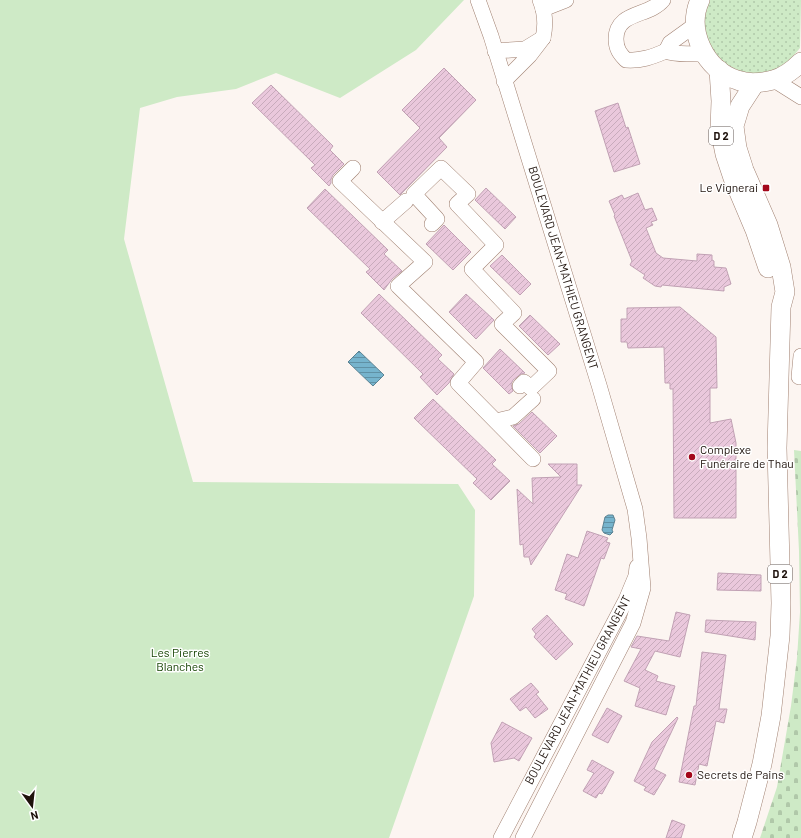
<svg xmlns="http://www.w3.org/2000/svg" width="801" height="838" viewBox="0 0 801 838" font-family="Barlow,sans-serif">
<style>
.grass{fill:url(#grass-dots)}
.cemetery{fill:url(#cemetery-stones)}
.park{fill:#ceeac6}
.water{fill:url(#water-rules);stroke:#5c8393}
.building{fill:url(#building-hatch);stroke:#c1a1b4}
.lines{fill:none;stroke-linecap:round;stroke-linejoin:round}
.minor-casing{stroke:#a08071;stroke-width:16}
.major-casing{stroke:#a08071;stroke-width:20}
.minor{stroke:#fff;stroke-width:15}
.major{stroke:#fff;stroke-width:19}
.poi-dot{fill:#a3071b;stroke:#fff;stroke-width:1.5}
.labels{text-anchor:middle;stroke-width:3;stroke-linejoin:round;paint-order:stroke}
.shield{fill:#fff;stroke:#625955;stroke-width:1}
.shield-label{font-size:11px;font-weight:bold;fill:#1e120c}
.poi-label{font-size:12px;fill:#1e120c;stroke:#fff;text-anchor:start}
.street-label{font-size:12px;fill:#1e120c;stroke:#fff}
.park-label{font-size:12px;fill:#154302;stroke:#fff}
</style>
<defs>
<pattern id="grass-dots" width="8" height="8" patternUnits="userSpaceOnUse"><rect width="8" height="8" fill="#ceeac6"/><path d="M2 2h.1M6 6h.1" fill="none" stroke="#b0c8a9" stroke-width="1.8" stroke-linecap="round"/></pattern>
<pattern id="cemetery-stones" width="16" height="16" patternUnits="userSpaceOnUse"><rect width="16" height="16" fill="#ceeac6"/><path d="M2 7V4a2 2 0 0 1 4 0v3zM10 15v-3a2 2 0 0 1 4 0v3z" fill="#b0c8a9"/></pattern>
<pattern id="water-rules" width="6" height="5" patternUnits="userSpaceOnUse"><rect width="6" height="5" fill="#76b4cd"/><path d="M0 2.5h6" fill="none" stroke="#6091a5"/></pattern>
<pattern id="building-hatch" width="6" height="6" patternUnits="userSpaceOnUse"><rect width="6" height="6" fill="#eac8dc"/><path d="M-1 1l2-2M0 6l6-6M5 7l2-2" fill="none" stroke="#c8abbc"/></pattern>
</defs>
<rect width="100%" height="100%" fill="#fcf5f1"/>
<path class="grass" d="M710,0H801L800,48L789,61L775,70L758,74L741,72L726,64L714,52L706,37L704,20L708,4Z"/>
<path class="cemetery" d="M794,450L801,451V838H760L777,787L791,706L797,658L800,612L799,551Z"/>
<path class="park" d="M0,0H464L416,50L340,98L276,73L236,89L177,97L140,108L124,239L193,482L458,484L475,510L474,596L389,838H0Z"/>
<g class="water">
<path d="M359,351L384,375L373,386L348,362Z"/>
<path d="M608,515H613L615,520L612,530L613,532L610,535L604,533L602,530L605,517Z"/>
</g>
<g class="building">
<path d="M444,68L476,100L439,138L447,147L400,195L377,172L420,128L402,110Z"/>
<path d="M271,85L333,146L330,150L344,164L333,175L331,179V183L329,186L311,168L315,165L252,103Z"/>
<path d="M618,103L626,128L628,127L640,164L614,172L595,111Z"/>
<path d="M486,188L516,217L505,229L475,200Z"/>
<path d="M325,189L388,250L384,254L402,271L392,279L384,290L366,272L370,269L307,208Z"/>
<path d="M638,193L645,210L652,208L657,220L651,222L653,225L646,228L656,253L663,258L697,261V254L712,255V260L714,261V267L726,268L731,284L724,287V291L662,285L661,287L655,286L643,278L645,275L630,265L632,261L614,216L615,215L609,201L622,195L624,199Z"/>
<path d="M444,225L471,252L453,270L426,244Z"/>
<path d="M502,255L531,284L520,295L490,266Z"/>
<path d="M379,294L442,355L438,359L454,374L449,383L437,395L420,377L423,374L361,313Z"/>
<path d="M466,294L494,320L476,339L449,312Z"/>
<path d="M680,307L716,337L717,388H710V423L731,419L736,443V518H674L673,389H670V383H665L664,347L628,348L627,342H621V319H627V308Z"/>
<path d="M530,315L560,344L548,355L519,326Z"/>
<path d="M500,349L525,373L521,374L513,380L511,384L513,391L509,394L483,368Z"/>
<path d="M433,399L496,460L492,464L510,481L491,500L473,483L477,479L414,418Z"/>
<path d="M532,412L557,436L540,453L513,426L519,424Z"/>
<path d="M548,464H577V485H582L531,565L529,557H524L523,544L520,545L517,489L533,504L532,478L561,477Z"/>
<path d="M587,531L608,538L606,542L610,543L604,559L601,558L584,606L565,599L567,594L555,590L567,554L578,558Z"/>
<path d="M718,573L761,575V591L717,590Z"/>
<path d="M676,612L690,615L680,657L655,651L645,670L658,676L656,681L675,686L666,715L635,706L640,688L624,681L641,649L631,647L637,636L669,641Z"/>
<path d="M547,615L573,644L556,660L534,637L536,634L532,629Z"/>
<path d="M706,620L756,622L755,640L705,632Z"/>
<path d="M702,652L726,655L719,709H727L724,723L716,721L707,766L699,764L695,785L679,782L694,706H696Z"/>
<path d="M531,683L539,692L536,694L548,709L535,718L526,707L520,711L510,699Z"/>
<path d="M607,708L622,716L608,743L592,735Z"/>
<path d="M677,717L678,718L654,769L666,775L654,795L644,790L646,787L634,781L652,742Z"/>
<path d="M502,722L532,738L519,761L514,758L494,762L491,743Z"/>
<path d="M592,760L614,772L602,794L599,793L596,798L583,791L594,773L587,770Z"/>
<path d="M672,820L685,825L681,838H666Z"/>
</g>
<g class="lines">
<defs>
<g id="minor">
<path d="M478,0L491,36L599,385L635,509L639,538L643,588L633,623L523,838"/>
<path d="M540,0C545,12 546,25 543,38"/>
<path d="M663,0C649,17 616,11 616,39C616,49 620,54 626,60C641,61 652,57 666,51C678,56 692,52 705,55"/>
<path d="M543,9L566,0"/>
<path d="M495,51L525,49L543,38L530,55L504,81"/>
<path d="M666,51L670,43L695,25"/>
<path d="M774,80L801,97"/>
<path d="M353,168L340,181L425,262L398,286L476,362L458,383L533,459"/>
<path d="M382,222L406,201"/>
<path d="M432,224L437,219L414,194L441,168L468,194L457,204L496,245L472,269L514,313L502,324L549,371L531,388L524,382L520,386"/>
<path d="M799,377L801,356"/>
<path d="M496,421L513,417L533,399"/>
<path d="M501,838L626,600L636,576L637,567"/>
</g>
<g id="major">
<path d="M700,0C686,30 705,70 737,80C748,84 761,83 773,80C784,77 793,70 801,62"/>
<path d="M719,70L721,101L720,129L725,154L733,178L755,230L768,268"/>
<path d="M742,838L747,822L762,764L771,716L780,636L781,603L777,448L781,307L785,292L781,267L768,225L744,170L737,148L734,126L740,106L755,83"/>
</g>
</defs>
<use href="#minor" class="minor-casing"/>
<use href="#major" class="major-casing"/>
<use href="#minor" class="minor"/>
<use href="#major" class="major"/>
</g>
<g class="poi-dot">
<rect x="762" y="184" width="8" height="8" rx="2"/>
<circle cx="692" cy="457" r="4"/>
<circle cx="689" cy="775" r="4"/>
</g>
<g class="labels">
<g class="shield">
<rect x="709" y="127" width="24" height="18" rx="3"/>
<rect x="768" y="565" width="24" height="18" rx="3"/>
</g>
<g class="shield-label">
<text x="721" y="140">D 2</text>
<text x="780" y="578">D 2</text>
</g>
<g class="poi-label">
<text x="758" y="192" text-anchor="end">Le Vignerai</text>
<text x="700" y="454">Complexe<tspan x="700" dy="14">Funéraire de Thau</tspan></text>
<text x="697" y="779">Secrets de Pains</text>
</g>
<g class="street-label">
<text transform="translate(563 268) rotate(73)" y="4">BOULEVARD JEAN-MATHIEU GRANGENT</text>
<text transform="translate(578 690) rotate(-62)" y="4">BOULEVARD JEAN-MATHIEU GRANGENT</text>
</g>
<g class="park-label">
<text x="180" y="657">Les Pierres<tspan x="180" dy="14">Blanches</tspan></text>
</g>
</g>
<g transform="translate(32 806) rotate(165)" stroke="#ffffff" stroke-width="3" paint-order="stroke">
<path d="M0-3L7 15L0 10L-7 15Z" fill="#1e120c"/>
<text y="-6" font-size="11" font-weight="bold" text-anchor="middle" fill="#1e120c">N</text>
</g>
</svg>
